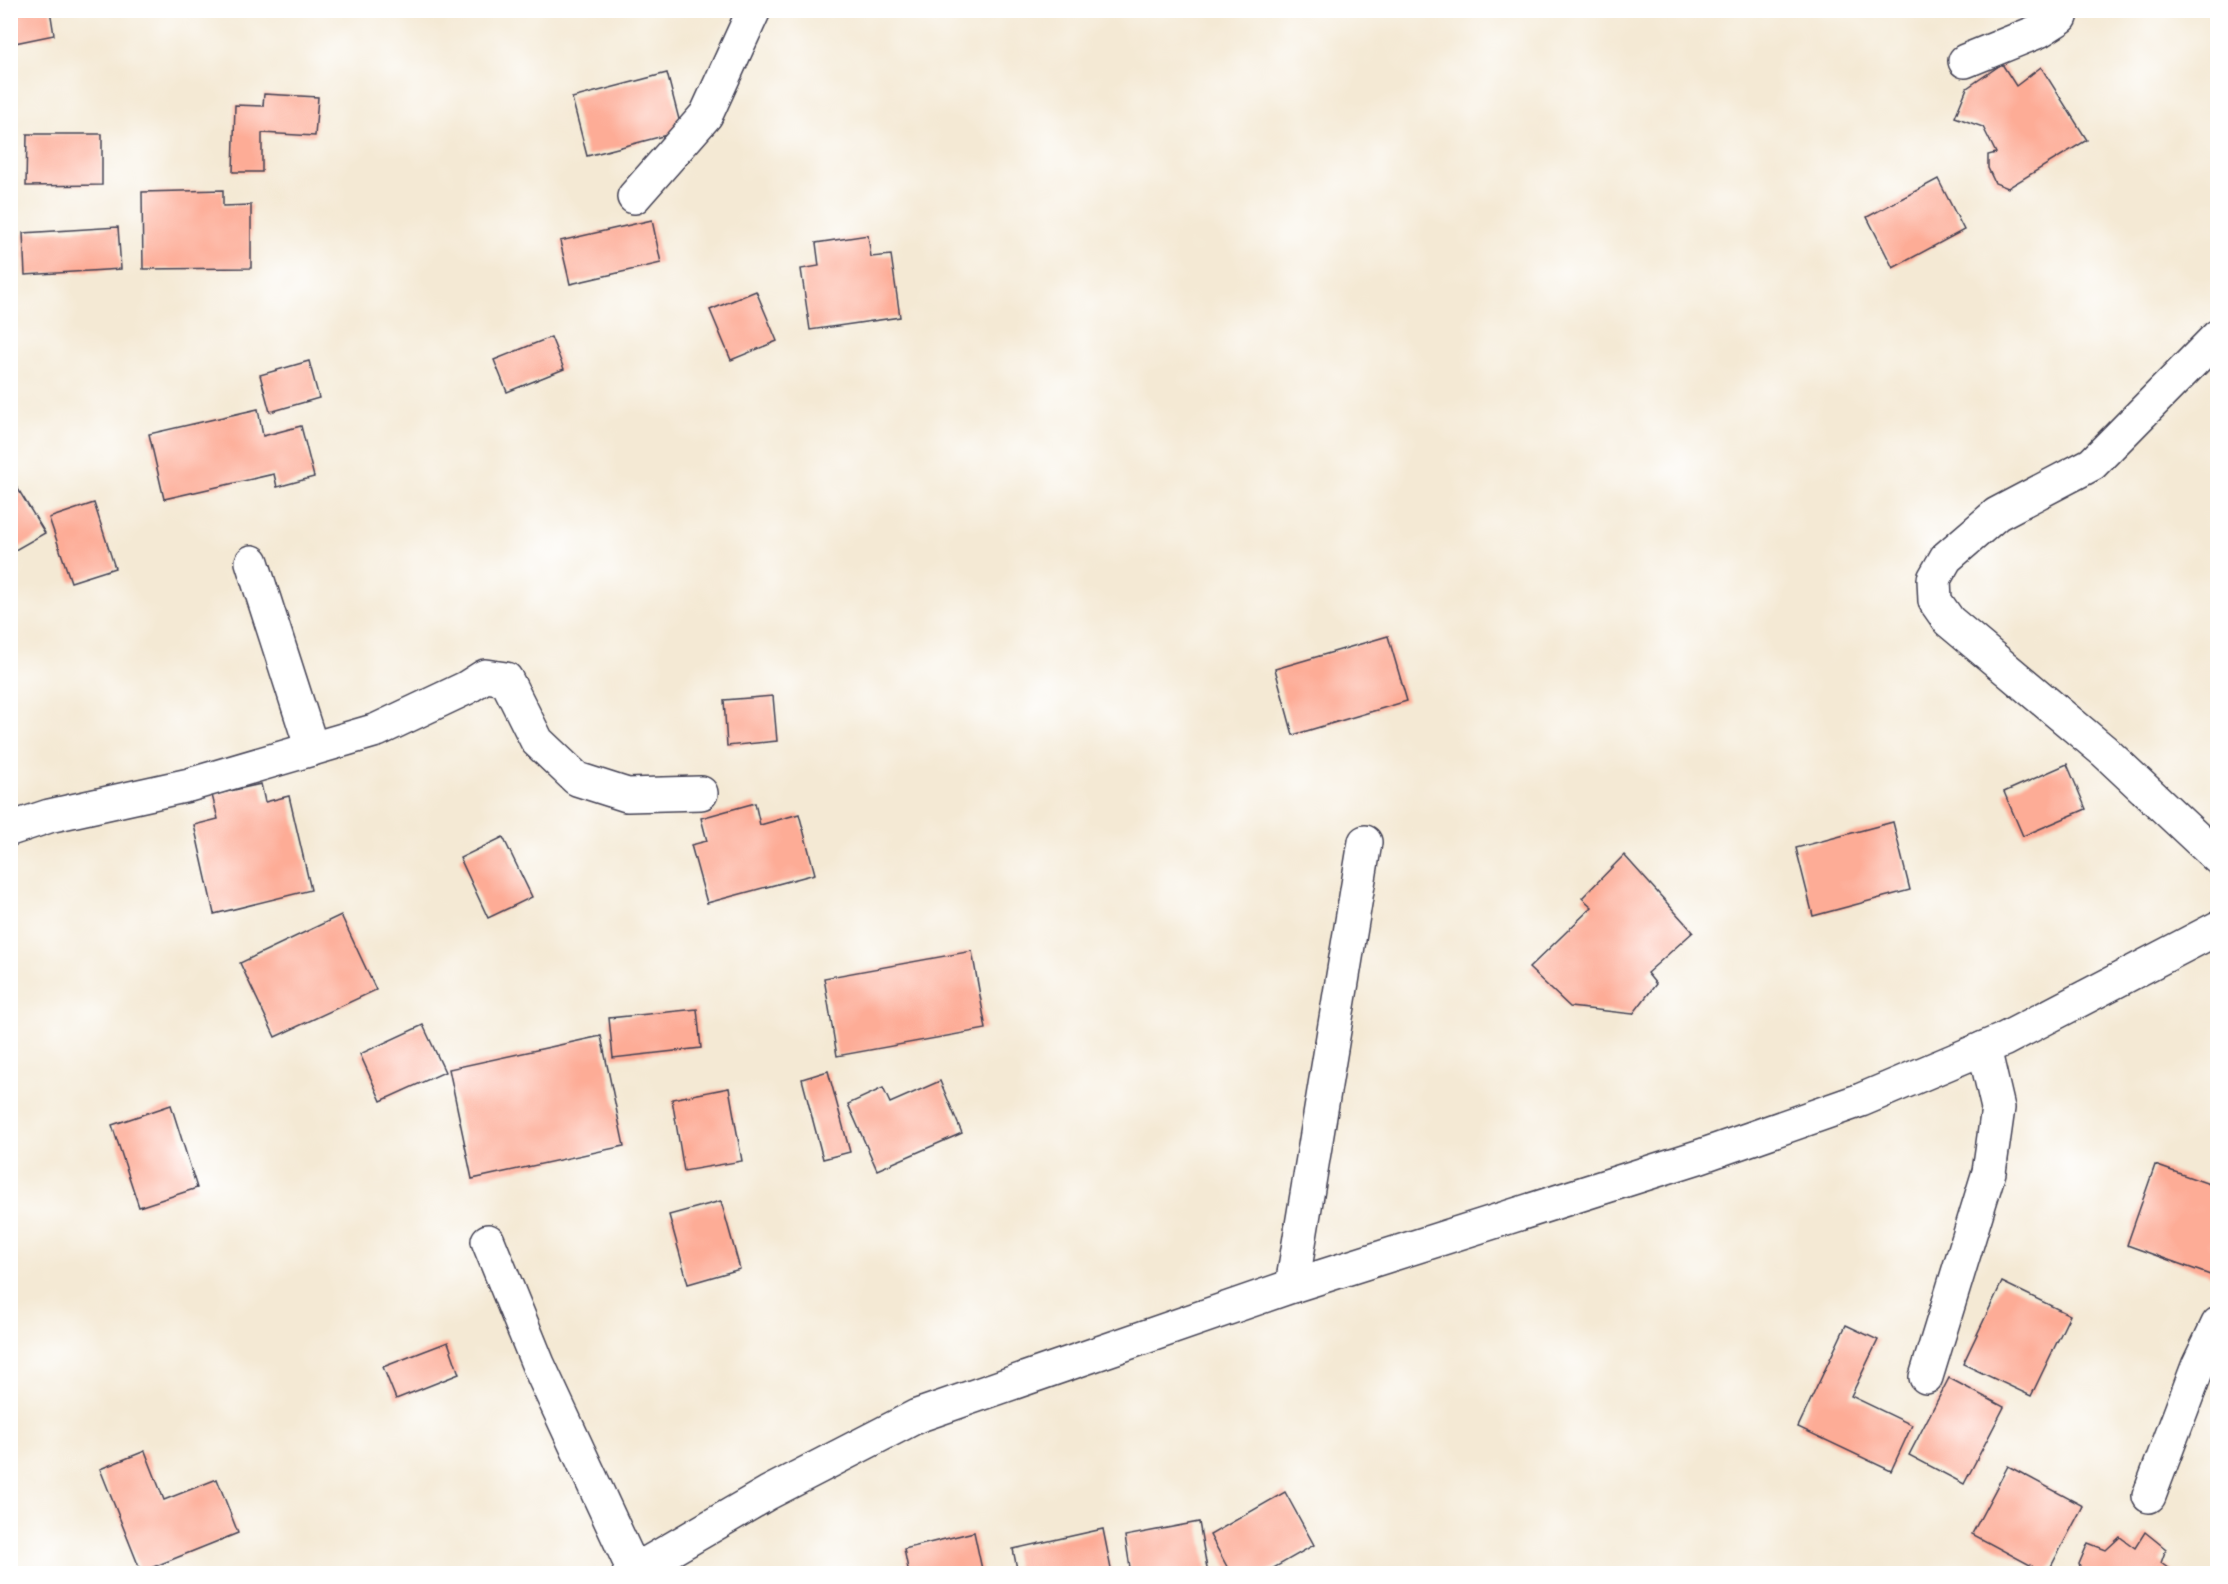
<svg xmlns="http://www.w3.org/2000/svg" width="2228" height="1584" viewBox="0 0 2228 1584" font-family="'Patrick Hand',sans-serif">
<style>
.building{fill:#fdac96}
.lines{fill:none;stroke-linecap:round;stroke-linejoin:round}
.minor-casing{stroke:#424052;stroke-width:36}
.minor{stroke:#fff;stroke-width:33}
</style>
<rect width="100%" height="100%" fill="#fff"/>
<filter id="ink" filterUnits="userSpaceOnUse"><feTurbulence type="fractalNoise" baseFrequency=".0167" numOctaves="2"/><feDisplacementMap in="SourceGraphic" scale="12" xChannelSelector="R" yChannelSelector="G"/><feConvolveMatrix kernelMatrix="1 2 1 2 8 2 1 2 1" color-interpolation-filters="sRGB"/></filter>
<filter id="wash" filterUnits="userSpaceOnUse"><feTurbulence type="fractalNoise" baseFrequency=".008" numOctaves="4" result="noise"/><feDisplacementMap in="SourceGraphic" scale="24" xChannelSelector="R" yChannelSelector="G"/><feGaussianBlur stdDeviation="1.35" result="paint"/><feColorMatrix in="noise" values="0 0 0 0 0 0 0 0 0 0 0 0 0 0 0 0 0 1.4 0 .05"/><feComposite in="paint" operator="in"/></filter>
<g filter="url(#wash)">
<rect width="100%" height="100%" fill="#f4e9d4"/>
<g id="blocks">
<g class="building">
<path d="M10,10H50L54,35L10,44Z"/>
<path d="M2002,64L2016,86L2041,67L2087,140L2008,188L1995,183L1988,168V155L1996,153L1983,127L1955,117L1967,88Z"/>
<path d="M667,73L682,131L587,156L572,98Z"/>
<path d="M264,94L318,97L315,136L262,133V172H233L235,105L263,106Z"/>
<path d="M27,134H102V185L26,186Z"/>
<path d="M1938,179L1964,230L1893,268L1867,217Z"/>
<path d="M223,190V206L251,205V268L143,269L142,192Z"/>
<path d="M652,220L661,263L570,284L560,241Z"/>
<path d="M118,227L121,269L25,275L23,233Z"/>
<path d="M868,235L871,257L891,255L900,317L810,330L801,269L819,266L816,243Z"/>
<path d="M756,291L777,341L731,360L710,310Z"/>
<path d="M551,337L564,369L507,392L494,360Z"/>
<path d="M309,361L319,398L270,412L260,375Z"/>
<path d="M258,409L263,436L301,426L314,477L277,487L274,474L164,499L149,434Z"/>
<path d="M10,476L45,533L10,553Z"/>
<path d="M94,503L115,568L71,582L49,518Z"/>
<path d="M1388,636L1407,701L1293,735L1275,669Z"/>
<path d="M773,696L777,741L727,746L724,700Z"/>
<path d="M2067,764L2086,809L2023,836L2004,792Z"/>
<path d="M261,784L265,802L289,796L311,890L214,914L194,825L218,819L212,795Z"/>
<path d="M755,803L760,825L799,814L815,874L707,903L691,845L707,841L701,818Z"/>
<path d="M1893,822L1910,890L1813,916L1796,848Z"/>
<path d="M503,837L532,897L488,918L460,858Z"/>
<path d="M1624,855L1693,932L1647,973L1656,984L1633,1014L1570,1007L1529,968L1592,907L1582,898Z"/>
<path d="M341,915L376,990L275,1037L240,963Z"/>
<path d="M972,951L986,1029L837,1056L824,978Z"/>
<path d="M697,1009L701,1048L613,1058L609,1018Z"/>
<path d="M423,1025L445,1072L381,1101L360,1054Z"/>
<path d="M601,1036L624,1146L472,1179L449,1069Z"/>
<path d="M828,1071L850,1152L823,1159L802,1079Z"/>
<path d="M940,1081L962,1133L877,1170L848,1104L883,1088L890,1103Z"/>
<path d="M729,1088L742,1161L684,1171L672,1099Z"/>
<path d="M171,1105L197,1188L139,1207L112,1125Z"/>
<path d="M2155,1165L2218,1187V1264L2213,1276L2127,1245Z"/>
<path d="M721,1201L740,1269L688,1284L669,1215Z"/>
<path d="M2002,1282L2070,1315L2031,1396L1963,1364Z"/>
<path d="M1846,1325L1878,1340L1851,1396L1912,1425L1891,1471L1798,1427Z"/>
<path d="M448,1342L459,1374L396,1399L383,1367Z"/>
<path d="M1949,1378L2004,1407L1964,1484L1909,1455Z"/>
<path d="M145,1451L164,1500L217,1479L238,1533L141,1572L100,1469Z"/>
<path d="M2008,1466L2083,1506L2047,1574L1972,1534Z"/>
<path d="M1285,1492L1314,1545L1263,1574H1231L1210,1535Z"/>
<path d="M1199,1522L1208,1574H1131L1125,1536Z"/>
<path d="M1103,1529L1112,1574H1018L1013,1549Z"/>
<path d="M974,1532L983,1574H909L904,1549Z"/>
<path d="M2145,1532L2166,1549L2161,1563L2176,1574H2082L2079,1564L2088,1543L2106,1550L2120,1537L2135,1548Z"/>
</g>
</g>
</g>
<g filter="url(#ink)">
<use href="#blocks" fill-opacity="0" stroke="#424052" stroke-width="1.5"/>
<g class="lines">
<defs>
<g id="minor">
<path d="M1965,61L2039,31L2061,17L2063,10"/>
<path d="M634,197L706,115L754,10"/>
<path d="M2218,336L2092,464L1997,514L1946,558L1934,579L1935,601L1949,621L2104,751L2218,858"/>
<path d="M252,562L312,749"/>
<path d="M10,829L49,816L189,785L377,730L466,688L485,676L506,679L537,741L577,779L627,795L701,793"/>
<path d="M488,1241L538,1364L634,1571"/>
<path d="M1292,1286L1365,842"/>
<path d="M1926,1377L1989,1172L1998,1108L1984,1048"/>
<path d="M2149,1496L2198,1366L2218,1324"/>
<path d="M629,1574L768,1493L917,1416L1292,1286L1698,1157L1861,1100L2003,1040L2218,928"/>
</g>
</defs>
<use href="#minor" class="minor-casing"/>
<use href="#minor" class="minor"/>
</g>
</g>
<rect width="2228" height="1584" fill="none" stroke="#fff" stroke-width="36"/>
</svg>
